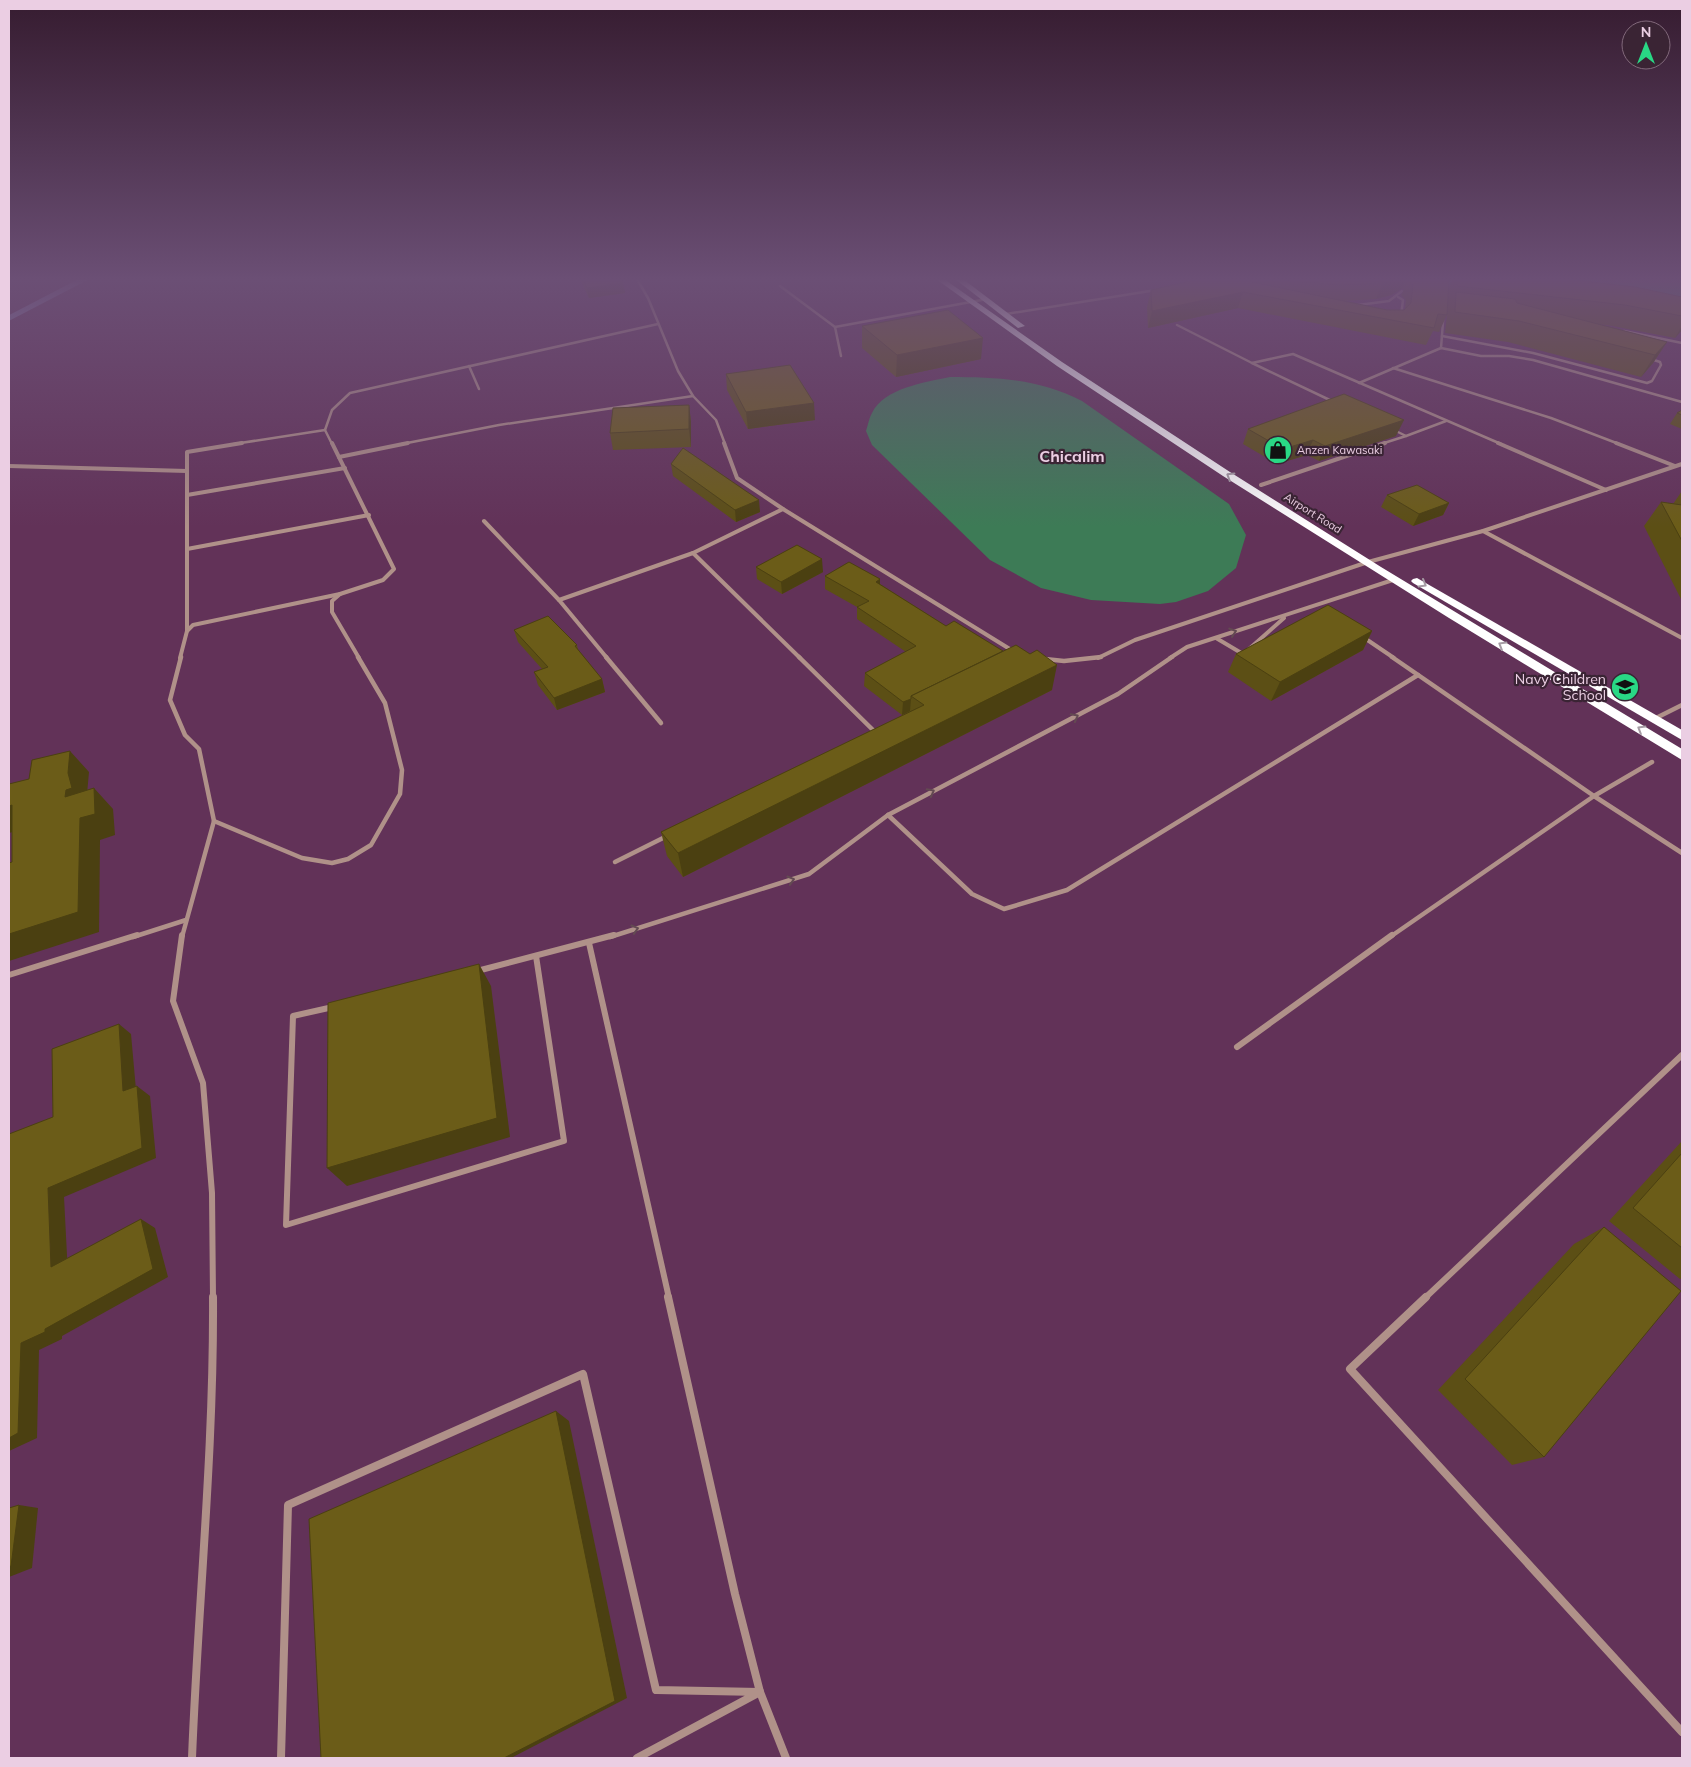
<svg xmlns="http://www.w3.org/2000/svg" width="1691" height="1767" viewBox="0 0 1691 1767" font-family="Mulish,sans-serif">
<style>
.green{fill:#3d7b56}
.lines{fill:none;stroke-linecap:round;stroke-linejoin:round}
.stream{stroke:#8a88b6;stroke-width:5}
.street-far4{stroke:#b09189;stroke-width:2.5}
.street-far3{stroke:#b09189;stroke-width:4}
.street-far2{stroke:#b09189;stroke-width:4.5}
.street-far1{stroke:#b09189;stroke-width:6}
.street{stroke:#b09189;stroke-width:8}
.highway{fill:#fff;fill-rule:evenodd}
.wall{fill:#5c4f15;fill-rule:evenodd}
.shaded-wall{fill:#4b4011}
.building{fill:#6b5c18;stroke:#4b4011}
.oneway{stroke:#a69ca4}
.oneway2{stroke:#634a52}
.labels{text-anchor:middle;stroke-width:4.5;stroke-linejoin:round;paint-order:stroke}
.far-poi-label{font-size:11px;fill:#ebcee3;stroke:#3a2434;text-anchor:start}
.far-street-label{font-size:11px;fill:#ebcee3;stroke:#3a2434}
.poi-label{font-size:14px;fill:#ebcee3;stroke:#3a2434;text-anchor:end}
.far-district-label{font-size:16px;font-weight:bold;fill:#ebcee3;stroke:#3a2434}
</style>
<rect width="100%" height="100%" fill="#623258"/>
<g class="green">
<path d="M1405,279H1682V320Z"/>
<path d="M950,377C996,377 1040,379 1082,401L1229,504L1246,535L1236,568L1208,591L1176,602L1160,604L1091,600L1041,588L990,560L872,445L866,431C868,425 869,418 872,413C884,388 926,382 950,377Z"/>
</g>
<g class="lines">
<path class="stream" d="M9,318L84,279"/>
<g class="street-far4">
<path d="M637,279L648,298L678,371L693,396L716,420L725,444"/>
<path d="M780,286L835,327L841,356"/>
<path d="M1398,297L1403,300L1401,316"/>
<path d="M1358,305L1389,301L1402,291"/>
<path d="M1006,314L1156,290"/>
<path d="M1177,325L1252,363L1293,354L1501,444"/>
<path d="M835,327L987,299"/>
<path d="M1624,331L1682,343"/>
<path d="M1442,336L1533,353L1647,383L1652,381L1661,365L1660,362L1651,359"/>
<path d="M1441,348L1444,309L1454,310"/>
<path d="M1252,363L1334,402"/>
<path d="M469,366L479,389"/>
<path d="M1393,368L1551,418L1619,444"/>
<path d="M1359,383L1441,348L1481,356H1509L1533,360L1682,402"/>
<path d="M1394,430L1406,436L1446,421"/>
<path d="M234,444L325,430"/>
<path d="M332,444L325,430L332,410L350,393L658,324"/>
<path d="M402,444L499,425L693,396"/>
<path d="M1381,444L1406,436"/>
</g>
<g class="street-far3">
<path d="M332,443L394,569L383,580L340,594L332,601V612L359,658"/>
<path d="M724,443L737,478L783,509L1013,651"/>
<path d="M1498,443L1606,490"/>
<path d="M1616,443L1675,466"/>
<path d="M339,457L408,443"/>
<path d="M9,466L187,471"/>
<path d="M1261,485L1385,443"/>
<path d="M187,495L345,468"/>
<path d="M484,521L559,600"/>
<path d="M1483,531L1682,638"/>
<path d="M187,549L369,515"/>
<path d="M693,553L800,658"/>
<path d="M187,631V452L242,443"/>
<path d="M1363,637L1394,658"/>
<path d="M1216,638L1243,654"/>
<path d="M1249,649L1284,618"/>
<path d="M180,658L187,631L193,625L340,594"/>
<path d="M607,658L559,600L693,553L783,509"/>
<path d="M1098,658L1135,640L1368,562L1483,531L1682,464"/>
<path d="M1170,658L1187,647L1396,579"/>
</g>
<g class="street-far2">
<path d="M181,657L170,700L185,735L199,749L214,821L182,937"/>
<path d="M606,657L661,723"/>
<path d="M799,657L876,733"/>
<path d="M1392,657L1594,796L1682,853"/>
<path d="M1045,659L1064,661L1101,657"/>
<path d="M1654,719L1682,705"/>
<path d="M888,815L972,894L1004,909L1067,890L1418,675"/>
<path d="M214,821L302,858L332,863L348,859L371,845L400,794L402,770L385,703L358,657"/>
<path d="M615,862L669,835"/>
<path d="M133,937L186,920"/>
<path d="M610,937L809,874L888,815L1118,694L1172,657"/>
<path d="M1390,937L1594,796L1652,762"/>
</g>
<g class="street-far1">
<path d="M182,935L173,1001L203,1083L212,1193L213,1298"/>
<path d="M589,943L669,1298"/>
<path d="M477,971L614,935"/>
<path d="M9,975L137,935"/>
<path d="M333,1007L293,1016L286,1225L564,1141L536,956"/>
<path d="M1237,1047L1392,935"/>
<path d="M1425,1298L1682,1055"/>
</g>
<g class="street">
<path d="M668,1297L735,1594L760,1692L786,1758"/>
<path d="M1426,1297L1350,1369L1682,1732"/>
<path d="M192,1758C198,1604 214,1451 213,1297"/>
<path d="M281,1758L288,1505L583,1374L656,1690L760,1692L637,1758"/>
</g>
<g class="highway">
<path d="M936,279H944L1062,362L1230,472L1381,567L1682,749V760L1449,618L1223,476L1057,366Z"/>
<path d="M955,279H963L1025,326L1018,328Z"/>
<path d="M1417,578L1682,730V740L1413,583L1411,581L1413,579Z"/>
</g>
</g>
<g class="wall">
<path d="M580,279H621L623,283L625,293L589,298Z"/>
<path d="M1199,279H1449L1448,289L1453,279H1566L1682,297V330L1675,338L1612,326L1599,324L1667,342L1653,363L1641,377L1508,342L1445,333L1447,315L1439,332L1433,331L1426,345L1238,308L1148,328L1147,307L1151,290ZM1403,288L1404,290L1401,295L1406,300L1405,309L1404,310H1387L1343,301L1376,299L1391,295Z"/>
<path d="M862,326L981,359L896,377L862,348Z"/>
<path d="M726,374L815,420L748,429L727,390Z"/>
<path d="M689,405L691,422V447L613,450L610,433Z"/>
<path d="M1682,410V429L1670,424L1677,413Z"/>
<path d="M1248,429L1396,436L1319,461L1307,455L1277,464L1243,444Z"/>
<path d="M671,464L760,512L736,522L673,476Z"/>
<path d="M1682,491V601L1644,526L1661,502L1673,504Z"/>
<path d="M1387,495L1449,503L1443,515L1413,526L1381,507Z"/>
<path d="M756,567L823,572L782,594L757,579Z"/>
<path d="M825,576L880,584L946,626L1052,690L683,877L667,856L661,832L910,712L902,715L864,686L865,673L906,652L857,619V607L825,589Z"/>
<path d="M514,630L577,645L578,650L602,679L605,692L557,710L538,685L534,672L542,669L518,642Z"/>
<path d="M1372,631L1363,650L1271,701L1228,672L1236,654Z"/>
<path d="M1682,1141V1278L1680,1279L1609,1221Z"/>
<path d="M1604,1227L1544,1457L1512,1465L1438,1390L1574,1244Z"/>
</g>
<g class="shaded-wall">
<path d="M1396,279H1406L1403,288L1391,295L1376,299L1383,283Z"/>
<path d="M623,283L625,293L589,298L587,288Z"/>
<path d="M1243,292L1238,308L1148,328L1152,311Z"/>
<path d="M1682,326V330L1675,338Z"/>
<path d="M983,338L981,359L896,377L897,355Z"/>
<path d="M1667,342L1653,363L1641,377L1655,355Z"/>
<path d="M814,403L815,420L748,429L746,412Z"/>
<path d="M689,405L691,422V447L689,429Z"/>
<path d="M1404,420L1396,436L1319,461L1325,446Z"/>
<path d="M1313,440L1307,455L1277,464L1283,449Z"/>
<path d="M759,500L760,512L736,522L735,510Z"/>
<path d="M1449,503L1443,515L1413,526L1419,514Z"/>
<path d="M822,559L823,572L782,594L781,582Z"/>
<path d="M880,579V591L876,582Z"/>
<path d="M1372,631L1363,650L1271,701L1280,682Z"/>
<path d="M1057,665L1052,690L683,877L678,853Z"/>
<path d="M602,679L605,692L557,710L554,698Z"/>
<path d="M911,699L910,711L902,715L903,702Z"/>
<path d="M70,751L89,772L87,794L94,788L113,809L115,835L100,840L99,932L9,961V934L65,797Z"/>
<path d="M12,805L34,826L9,833V806Z"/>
<path d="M479,964L491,986L510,1137L347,1186L327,1168Z"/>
<path d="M119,1024L131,1034L137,1101L123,1091Z"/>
<path d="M137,1086L150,1096L156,1158L64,1197L68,1275L51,1267L48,1188Z"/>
<path d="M141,1219L155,1228L168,1277L62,1336V1339L39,1350L37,1438L9,1451V1438L21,1343L45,1329Z"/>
<path d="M556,1411L569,1421L627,1698L511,1758H504Z"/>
<path d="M19,1505L38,1508L32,1568L9,1577V1567Z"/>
</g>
<g class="building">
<path d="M583,279H621L623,283L587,288Z"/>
<path d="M1199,279H1238L1387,310H1404L1411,303L1413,284L1408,279H1449L1447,315L1438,314L1434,328L1243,292L1152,311L1151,290Z"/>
<path d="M1271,279H1396L1383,283L1340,285Z"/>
<path d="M1457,279H1566L1635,287L1682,297V316L1625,305L1457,286Z"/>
<path d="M1456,292L1515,299L1517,303L1667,342L1655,355L1519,321L1455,312Z"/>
<path d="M948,310L983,338L897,355L862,326Z"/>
<path d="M790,365L814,403L746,412L726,374Z"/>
<path d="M1344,394L1404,420L1325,446L1313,440L1283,449L1248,429Z"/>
<path d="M689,405V429L610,433L613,408Z"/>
<path d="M1682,410V415L1677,413Z"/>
<path d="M683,448L759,500L735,510L671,464Z"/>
<path d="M1417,485L1449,503L1419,514L1387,495Z"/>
<path d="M1661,502L1682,505V541Z"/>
<path d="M797,545L822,559L781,582L756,567Z"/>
<path d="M849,562L880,579L876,582L946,626L954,621L1003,651L911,696V699L903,702L865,673L916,646L857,607L869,601L825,576Z"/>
<path d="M1328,605L1372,631L1280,682L1236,654Z"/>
<path d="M548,616L577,645L575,646L602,679L554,698L534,672L548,667L514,630Z"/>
<path d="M1016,645L1030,654L1037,650L1057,665L678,853L661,832L924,705L911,696Z"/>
<path d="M70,751L68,773L72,788L66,790L65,797L94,788L95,814L80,818L78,912L9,934V863L12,862V805L9,806V784L29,779L32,760Z"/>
<path d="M479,964L497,1118L327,1168L328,1003Z"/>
<path d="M119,1024L123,1091L137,1086L142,1148L48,1188L51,1267L141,1219L153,1269L45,1329V1332L21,1343L18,1433L9,1438V1134L53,1117L52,1049Z"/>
<path d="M1682,1153V1248L1633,1208Z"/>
<path d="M1604,1227L1681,1291L1544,1457L1465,1379Z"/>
<path d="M556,1411L615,1701L504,1758H321L309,1519Z"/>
<path d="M19,1505L11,1566L9,1567V1508Z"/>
</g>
<defs><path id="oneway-chevron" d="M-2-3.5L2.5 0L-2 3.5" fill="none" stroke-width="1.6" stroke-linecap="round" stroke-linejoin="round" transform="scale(1.25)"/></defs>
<g class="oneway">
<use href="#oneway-chevron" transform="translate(1230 476) rotate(-148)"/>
<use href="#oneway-chevron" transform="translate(1423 584) rotate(30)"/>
<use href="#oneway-chevron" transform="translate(1502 645) rotate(-149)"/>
<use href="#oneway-chevron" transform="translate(1641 729) rotate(-149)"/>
</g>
<g class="oneway2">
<use href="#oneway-chevron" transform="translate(1233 632) rotate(-18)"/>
<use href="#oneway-chevron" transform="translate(1075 717) rotate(-28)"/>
<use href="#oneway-chevron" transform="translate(931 792) rotate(-28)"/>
<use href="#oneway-chevron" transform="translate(791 880) rotate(-17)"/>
<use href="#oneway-chevron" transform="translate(635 929) rotate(-17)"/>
</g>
<linearGradient id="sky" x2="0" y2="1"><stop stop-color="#361c30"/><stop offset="0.53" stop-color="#6b4f75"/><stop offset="1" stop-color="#6b4f75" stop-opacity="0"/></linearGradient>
<rect width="1691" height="527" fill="url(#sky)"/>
<defs>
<symbol id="shop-disc" viewBox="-11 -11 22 22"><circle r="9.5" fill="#29d885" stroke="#3a2434"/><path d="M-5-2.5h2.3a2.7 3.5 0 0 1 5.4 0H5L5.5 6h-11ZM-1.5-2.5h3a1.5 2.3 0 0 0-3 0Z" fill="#111"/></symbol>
<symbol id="school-disc" viewBox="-11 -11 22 22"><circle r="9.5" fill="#29d885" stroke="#3a2434"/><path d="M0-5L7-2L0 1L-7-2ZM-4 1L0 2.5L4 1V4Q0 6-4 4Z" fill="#111"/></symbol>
</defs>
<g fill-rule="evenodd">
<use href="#shop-disc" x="1262" y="434" width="32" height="32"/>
<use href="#school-disc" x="1609" y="671" width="32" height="32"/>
</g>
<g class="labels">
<g class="far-poi-label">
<text x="1297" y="454">Anzen Kawasaki</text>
</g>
<g class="far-street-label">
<text transform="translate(1313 513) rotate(32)" y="4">Airport Road</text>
</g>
<g class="poi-label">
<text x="1606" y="684">Navy Children<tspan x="1606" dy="16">School</tspan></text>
</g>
<g class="far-district-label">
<text x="1072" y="462">Chicalim</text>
</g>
</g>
<rect width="1691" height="1767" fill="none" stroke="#ebcee3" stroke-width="20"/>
<g transform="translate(1646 45)"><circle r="24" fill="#3a2434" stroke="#81687a"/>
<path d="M0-4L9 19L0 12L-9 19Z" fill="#29d885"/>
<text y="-8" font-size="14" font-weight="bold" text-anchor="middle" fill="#ebcee3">N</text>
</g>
</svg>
